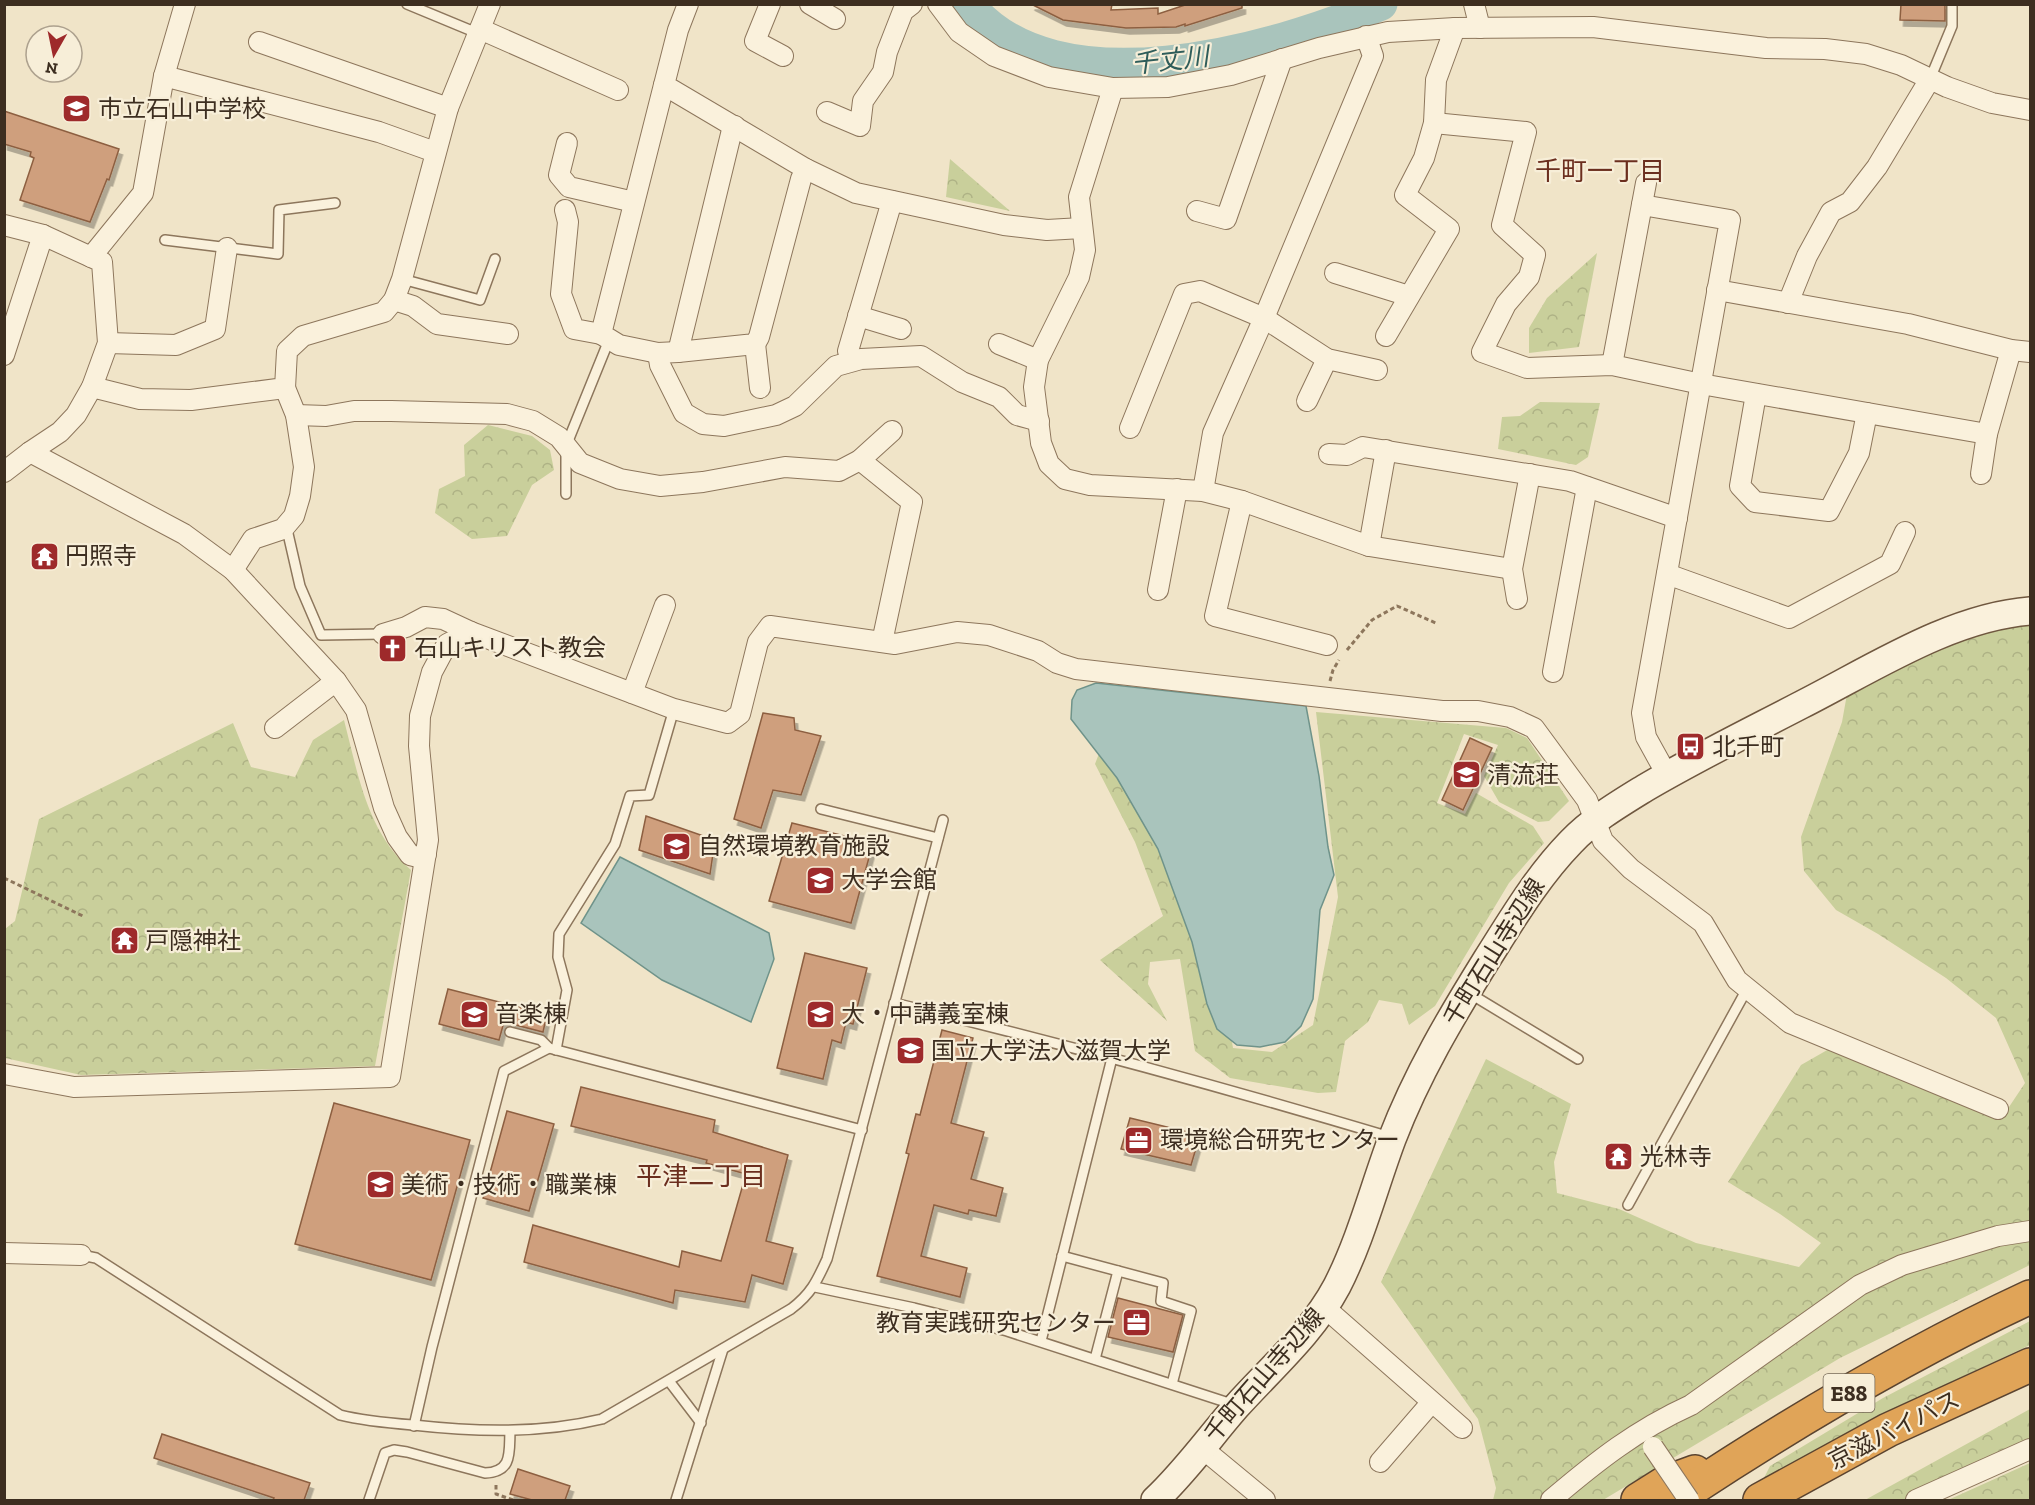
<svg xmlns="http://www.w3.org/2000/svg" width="2035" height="1505" viewBox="0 0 2035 1505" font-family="'Zilla Slab','Noto Sans JP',serif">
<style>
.forest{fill:url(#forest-crowns)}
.water{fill:#a9c4bc;stroke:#6f938a;stroke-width:1.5}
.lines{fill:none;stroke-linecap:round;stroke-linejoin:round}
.river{stroke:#a9c4bc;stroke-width:33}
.building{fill:#cf9f7d;stroke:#8d5f41;stroke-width:1.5;filter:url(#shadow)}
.service-casing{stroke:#8d765c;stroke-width:12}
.minor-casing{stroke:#8d765c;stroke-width:22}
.secondary-casing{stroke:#6f573f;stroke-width:30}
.motorway-casing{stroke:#5b4430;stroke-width:36}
.path{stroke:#8d765c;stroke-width:3;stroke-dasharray:4.5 3;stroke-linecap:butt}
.service{stroke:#faf1dc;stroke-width:9}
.minor{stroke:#faf1dc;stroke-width:20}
.secondary{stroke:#faf1dc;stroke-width:27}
.motorway{stroke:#e0a458;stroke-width:33}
.minor-bridge-casing{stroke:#8d765c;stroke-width:22;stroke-linecap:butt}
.minor-bridge{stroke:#faf1dc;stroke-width:20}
.labels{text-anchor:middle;stroke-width:4.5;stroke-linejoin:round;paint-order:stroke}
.shield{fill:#f7eed8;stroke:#756857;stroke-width:1.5}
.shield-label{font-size:22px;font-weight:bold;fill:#3d2e20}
.poi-label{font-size:24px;fill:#3d2e20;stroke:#f7eed8;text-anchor:start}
.street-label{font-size:24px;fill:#3d2e20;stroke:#f7eed8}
.water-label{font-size:26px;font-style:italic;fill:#2f5d5a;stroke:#f7eed8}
.neighbourhood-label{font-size:26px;fill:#6b2e1e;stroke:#f7eed8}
</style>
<defs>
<pattern id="forest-crowns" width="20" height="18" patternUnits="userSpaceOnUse" patternTransform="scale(1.5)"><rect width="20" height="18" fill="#c9cf9b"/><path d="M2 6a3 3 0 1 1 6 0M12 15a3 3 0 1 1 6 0" fill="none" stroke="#aeb285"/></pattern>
<filter id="shadow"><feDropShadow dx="3.5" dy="6" stdDeviation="0" flood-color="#0004"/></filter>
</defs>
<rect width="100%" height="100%" fill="#f0e4c8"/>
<g class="forest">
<path d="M950,159L1010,211L946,197Z"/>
<path d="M1597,253L1579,347L1529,353V328L1547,298Z"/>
<path d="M1540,402L1600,403L1588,457L1576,465L1498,449L1502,417L1520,416Z"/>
<path d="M488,425L532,436L550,450L554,470L532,485L507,536L472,539L435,513L439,489L465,476L464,445Z"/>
<path d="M2030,623V1265L1840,1358L1603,1500H1493L1496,1488L1478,1419L1381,1282C1417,1208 1450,1133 1486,1059L1571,1104L1554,1162L1557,1193L1619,1209L1696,1243L1799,1267L1821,1243L1780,1214L1728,1182L1801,1065L1829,1049L2003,1116L2025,1083L1996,1018L1946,978L1878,934L1836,910L1804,871L1801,837L1842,722L1847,694L1911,656L1983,627Z"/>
<path d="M1316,712L1506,728L1527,738L1569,801L1549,821L1538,822L1499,802L1484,776L1498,745L1464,734L1437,803L1465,814L1476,793L1533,826L1544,843L1509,883L1435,1006L1409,1025L1402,1004L1379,1000L1368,1022L1345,1041L1336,1092L1318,1093L1230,1078L1195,1051L1180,959L1150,962L1148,984L1167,1021L1100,960L1163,916L1135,842L1095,764L1103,743L1164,834L1222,982L1233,1048L1272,1052L1313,1025L1338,897Z"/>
<path d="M344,720C358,774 367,832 411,870L375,1066L81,1075L5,1058V929L15,921L39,819L233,723L251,767L295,777L313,740Z"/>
<path d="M2030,1321V1345L1879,1416L1823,1446L1761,1484L1770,1466L1883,1398Z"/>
<path d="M2030,1409V1441L1906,1500H1865Z"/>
<path d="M2030,1463V1500H1948Z"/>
</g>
<g class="water">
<path d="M1096,683L1306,706L1319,776L1328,847L1334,875L1320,910L1313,999L1301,1026L1285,1042L1260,1047L1237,1045L1217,1029L1207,1004L1192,942L1158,849L1117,778L1071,719L1072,700L1077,690Z"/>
<path d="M620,857L769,933L774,959L751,1022L662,980L581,923Z"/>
</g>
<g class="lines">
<path class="river" d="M968,4C1054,113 1275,50 1381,4"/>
</g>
<g class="building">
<path d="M1031,4H1112L1111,10L1158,8V14L1188,4H1242V8L1185,26V24L1176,27L1126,28L1063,20Z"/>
<path d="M1901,4H1945V21L1900,20Z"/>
<path d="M4,111L119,149L109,180L107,179L90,222L20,200L34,158L30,156L31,152L4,144Z"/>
<path d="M763,713L794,718L795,730L821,736L801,795L773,790L761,828L734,819Z"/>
<path d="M1470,738L1492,748L1463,810L1442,800Z"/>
<path d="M646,816L715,840L710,874L639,850Z"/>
<path d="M792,823L873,843L851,923L769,901Z"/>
<path d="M805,953L867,968L853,1024L846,1022L841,1043L832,1040L823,1079L777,1068Z"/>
<path d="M448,989L547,1014L543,1032L504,1022L499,1040L439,1024Z"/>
<path d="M942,1030L973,1038L951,1123L984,1132L971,1179L1003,1188L996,1216L969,1210L968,1214L934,1205L921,1256L967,1268L960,1297L877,1276L909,1154L906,1153L916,1114L920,1115Z"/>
<path d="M581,1087L715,1120L713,1132L788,1155L766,1241L793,1248L783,1284L752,1275L745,1302L675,1290L673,1303L524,1262L533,1225L679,1267L682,1251L721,1261L746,1174L706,1163L707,1160L571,1126Z"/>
<path d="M334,1103L470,1140L431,1280L295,1244Z"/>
<path d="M507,1111L554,1124L529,1211L483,1198Z"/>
<path d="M1130,1118L1200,1135L1191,1165L1121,1149Z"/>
<path d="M1118,1298L1183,1315L1173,1352L1108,1337Z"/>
<path d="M162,1434L310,1483L304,1500H273L274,1498L154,1458Z"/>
<path d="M518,1469L570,1486L565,1500H532L510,1494Z"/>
</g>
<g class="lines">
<defs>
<g id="service">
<path d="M407,4L477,33"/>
<path d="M1930,79L1952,26V4"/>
<path d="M165,240L278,254L279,210L335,203"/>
<path d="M402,279L480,300L495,259"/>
<path d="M566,494V446L609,340"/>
<path d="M286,525L300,586L321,635L383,634"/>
<path d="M821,809L938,838"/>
<path d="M1469,993L1578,1059"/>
<path d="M894,1003C1061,1043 1226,1088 1390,1137"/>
<path d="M510,1032L541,1040L549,1048L862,1130"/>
<path d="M556,1050L567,990L558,957L559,934L615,844L630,796L649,795L674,709"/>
<path d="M1628,1205L1747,989"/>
<path d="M81,1255L96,1258L340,1415C364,1421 388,1423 413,1425C476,1432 540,1434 602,1419L791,1309C811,1294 817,1281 827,1259L943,820"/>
<path d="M1062,1256L1163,1283L1161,1301L1191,1311L1172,1384"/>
<path d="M815,1287L914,1308L1007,1331L1235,1405"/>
<path d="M1041,1341L1112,1058"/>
<path d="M1095,1359L1118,1271"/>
<path d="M669,1381L701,1423"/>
<path d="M414,1426L432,1347L504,1071L549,1048"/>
<path d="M369,1500L385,1453L394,1450L407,1452L485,1473C513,1472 509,1452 510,1431"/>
<path d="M676,1500L723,1349"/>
</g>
<g id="minor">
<path d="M688,4L678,30L664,85L806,169L856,193L1004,225L1047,230L1082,228"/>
<path d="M770,4L755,41L783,56"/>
<path d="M810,4L835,19"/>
<path d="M938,4L959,32L994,56L1049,77L1113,88L1168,87L1231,75L1319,48L1388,32L1455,28L1593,27L1766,48L1825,49L1866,54L1901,65L1947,87L1992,103L2030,110"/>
<path d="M1474,4L1480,28"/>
<path d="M480,29L618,90"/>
<path d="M259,42L448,108"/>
<path d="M164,76L379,132L435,152"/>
<path d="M1113,88L1079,197L1085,250L1079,277L1038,360L1034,387L1041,443L1049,464L1065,479L1090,485L1203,491L1242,501L1369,546L1512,569"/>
<path d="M827,112L860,126L863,101L883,72L887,52L903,11L912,4"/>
<path d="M1434,123L1526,132L1502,225L1535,255L1529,277L1506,304L1482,352L1527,368L1612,365L1701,384L1987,434"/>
<path d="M735,126L731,134L678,352L755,344L759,337L801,179L806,169"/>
<path d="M567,143L559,175L569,187L634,202"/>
<path d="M1642,205L1730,220L1642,713L1646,737L1667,775"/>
<path d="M565,210L568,222L561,294L574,329L601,334"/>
<path d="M1197,211L1226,219L1282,59"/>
<path d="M4,225L43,235L102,262L108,343L92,387"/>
<path d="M91,257L143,193L164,76L185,4"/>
<path d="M1335,273L1409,296"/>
<path d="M1717,290L1908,324L2011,350L2030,352"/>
<path d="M394,300L413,306L437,324L508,334"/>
<path d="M1788,303L1807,256L1831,212L1850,202L1877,167L1930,79"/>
<path d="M858,316L901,329"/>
<path d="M1386,336L1449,229L1405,195L1424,158L1434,123L1436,80L1455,28"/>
<path d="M108,343L176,345L215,329L227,248"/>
<path d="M755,344L760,388"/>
<path d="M999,344L1038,360"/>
<path d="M848,351L892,201"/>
<path d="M678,352L658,353L660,365L684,413L703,424L724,426L776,415L795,406L836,366L861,359L921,356L962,382L999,397L1017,415L1039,421"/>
<path d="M658,353L619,345L601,334L664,85"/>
<path d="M4,355L43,235"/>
<path d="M1612,365L1646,183"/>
<path d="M1756,394L1740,486L1755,502L1829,511L1859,453L1867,413"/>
<path d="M1307,401L1327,359"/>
<path d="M296,415L326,416L354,411H391L507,414L533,421L559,437L580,463L620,479L660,486L703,482L785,467L839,471L860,460L892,431"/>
<path d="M1130,428L1184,294L1200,291L1264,318L1327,359L1377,370"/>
<path d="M30,452L184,534L233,570L336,681L356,710L384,808L397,837L410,855L418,857L426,854"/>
<path d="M1329,454L1347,455L1363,447L1570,481L1677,518"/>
<path d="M860,460L912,502L882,642"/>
<path d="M4,472L30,452L60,432L76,415L92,387L140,399L191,400L285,388L287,351L303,336L384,312L394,300L402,279L448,108L490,4"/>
<path d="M1981,474L1987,434L2011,350"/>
<path d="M1203,491L1213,433L1264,318L1373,56L1366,36"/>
<path d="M1242,501L1215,616L1327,645"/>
<path d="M1369,546L1386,450"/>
<path d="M233,570L253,539L283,529L294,516L300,496L304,467L296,415L285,388"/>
<path d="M1667,574L1789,618L1890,564L1905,532"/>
<path d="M1158,590L1177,489"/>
<path d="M1517,599L1512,569L1530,474"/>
<path d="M383,634L406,627L425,617L443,619L471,632L674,709L728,723L740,714L758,642L770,626L895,644L957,632L989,635L1038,651L1057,663L1076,669L1442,711H1478L1510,717L1534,728L1587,800L1603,841L1631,869L1703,923L1737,980L1790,1023L1998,1109"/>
<path d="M1553,672L1587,487"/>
<path d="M632,693L665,605"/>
<path d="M275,728L336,681"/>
<path d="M4,1074L74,1087L390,1077L428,840L419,746L420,716L432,672L447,644L471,632"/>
<path d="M4,1253L81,1255"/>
<path d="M1324,1307L1462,1428"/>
<path d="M1202,1448L1265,1500"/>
<path d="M1380,1462L1431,1403"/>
<path d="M1551,1500C1597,1461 1636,1430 1691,1405L1860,1285L1902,1265L1998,1236L2030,1231"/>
<path d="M1916,1500L2030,1449"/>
</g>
<path id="secondary" d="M1155,1500C1185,1472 1209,1438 1236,1407C1271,1368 1312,1333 1337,1286C1361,1239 1374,1187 1392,1139C1417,1074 1451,1017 1487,959C1513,918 1537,877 1571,842C1592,820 1619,804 1645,788C1696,758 1749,732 1801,705C1872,669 1951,617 2030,611"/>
<g id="motorway">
<path d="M1638,1500L1665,1483L1695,1472"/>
<path d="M1675,1500C1788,1425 1907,1354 2030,1297"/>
<path d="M1760,1500L1888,1430L2030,1365"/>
</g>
</defs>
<use href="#service" class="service-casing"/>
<use href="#minor" class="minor-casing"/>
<use href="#secondary" class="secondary-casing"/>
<use href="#motorway" class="motorway-casing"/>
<g class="path">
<path d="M1347,650L1372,620L1397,606L1438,624"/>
<path d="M1330,681L1333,670L1339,660"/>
<path d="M4,878L85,917"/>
<path d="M496,1485V1494L513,1500"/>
</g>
<use href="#service" class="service"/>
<use href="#minor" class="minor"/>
<use href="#secondary" class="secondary"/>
<use href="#motorway" class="motorway"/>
<defs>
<path id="minor-bridge" d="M1653,1447L1689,1500"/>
</defs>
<use href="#minor-bridge" class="minor-bridge-casing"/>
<use href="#minor-bridge" class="minor-bridge"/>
</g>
<defs>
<symbol id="school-square" viewBox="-11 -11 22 22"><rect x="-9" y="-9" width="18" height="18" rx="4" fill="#9e2a2b" stroke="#f7eed8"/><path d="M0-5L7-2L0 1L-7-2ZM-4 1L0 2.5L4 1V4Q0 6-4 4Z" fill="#fff"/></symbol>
<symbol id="temple-square" viewBox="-11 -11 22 22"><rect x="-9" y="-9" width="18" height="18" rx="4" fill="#9e2a2b" stroke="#f7eed8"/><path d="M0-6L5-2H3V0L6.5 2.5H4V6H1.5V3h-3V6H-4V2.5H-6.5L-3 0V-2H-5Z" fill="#fff"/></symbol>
<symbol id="church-square" viewBox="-11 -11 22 22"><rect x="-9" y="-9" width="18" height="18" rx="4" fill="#9e2a2b" stroke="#f7eed8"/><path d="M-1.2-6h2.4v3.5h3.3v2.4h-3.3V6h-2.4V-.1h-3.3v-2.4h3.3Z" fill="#fff"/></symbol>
<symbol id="bus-square" viewBox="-11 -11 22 22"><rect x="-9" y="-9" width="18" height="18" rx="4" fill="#9e2a2b" stroke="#f7eed8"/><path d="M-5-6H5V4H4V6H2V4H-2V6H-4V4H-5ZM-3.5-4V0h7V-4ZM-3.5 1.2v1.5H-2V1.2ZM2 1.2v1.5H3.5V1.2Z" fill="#fff"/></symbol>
<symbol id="university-square" viewBox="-11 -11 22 22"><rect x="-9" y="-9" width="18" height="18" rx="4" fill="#9e2a2b" stroke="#f7eed8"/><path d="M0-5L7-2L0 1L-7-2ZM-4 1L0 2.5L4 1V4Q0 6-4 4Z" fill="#fff"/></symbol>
<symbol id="office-square" viewBox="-11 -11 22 22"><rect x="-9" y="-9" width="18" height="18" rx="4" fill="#9e2a2b" stroke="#f7eed8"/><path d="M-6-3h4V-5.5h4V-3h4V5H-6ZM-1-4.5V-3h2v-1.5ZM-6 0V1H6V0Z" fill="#fff"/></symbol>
</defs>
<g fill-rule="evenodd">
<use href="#school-square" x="60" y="92" width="33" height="33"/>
<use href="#temple-square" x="28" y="540" width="33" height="33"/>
<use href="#church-square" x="376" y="632" width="33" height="33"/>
<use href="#bus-square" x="1674" y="730" width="33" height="33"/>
<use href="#university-square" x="1450" y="758" width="33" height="33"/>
<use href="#university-square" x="660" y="830" width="33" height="33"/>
<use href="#university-square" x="804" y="864" width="33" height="33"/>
<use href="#temple-square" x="108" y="924" width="33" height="33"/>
<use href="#university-square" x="458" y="998" width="33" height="33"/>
<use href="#university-square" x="804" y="998" width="33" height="33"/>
<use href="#university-square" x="894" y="1034" width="33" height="33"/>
<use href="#office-square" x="1122" y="1124" width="33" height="33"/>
<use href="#temple-square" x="1602" y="1140" width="33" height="33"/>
<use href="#university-square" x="364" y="1168" width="33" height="33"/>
<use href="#office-square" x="1120" y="1306" width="33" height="33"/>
</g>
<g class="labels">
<rect class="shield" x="1823.5" y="1374" width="51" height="38" rx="4.5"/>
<g class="shield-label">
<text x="1849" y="1401">E88</text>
</g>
<g class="poi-label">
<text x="98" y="117">市立石山中学校</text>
<text x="65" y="564">円照寺</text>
<text x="414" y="656">石山キリスト教会</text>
<text x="1712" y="755">北千町</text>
<text x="1487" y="783">清流荘</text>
<text x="698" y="854">自然環境教育施設</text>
<text x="841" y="888">大学会館</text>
<text x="145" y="949">戸隠神社</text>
<text x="495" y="1022">音楽棟</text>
<text x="841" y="1022">大・中講義室棟</text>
<text x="931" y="1059">国立大学法人滋賀大学</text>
<text x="1160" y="1148">環境総合研究センター</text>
<text x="1640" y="1165">光林寺</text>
<text x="401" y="1193">美術・技術・職業棟</text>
<text x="1116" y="1331" text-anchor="end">教育実践研究センター</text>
</g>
<g class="street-label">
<text transform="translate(1494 952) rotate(-58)" y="8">千町石山寺辺線</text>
<text transform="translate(1264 1375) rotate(-49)" y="8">千町石山寺辺線</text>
<text transform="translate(1894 1430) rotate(-27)" y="8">京滋バイパス</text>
</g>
<g class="water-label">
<text transform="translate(1170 60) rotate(-6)" y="9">千丈川</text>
</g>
<g class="neighbourhood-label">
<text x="1600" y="180">千町一丁目</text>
<text x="701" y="1185">平津二丁目</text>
</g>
</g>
<rect width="2035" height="1505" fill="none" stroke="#3d2e20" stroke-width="12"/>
<g transform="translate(54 54) rotate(189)"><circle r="28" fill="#f7eed8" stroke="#ada18e" stroke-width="1.5"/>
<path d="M0-4.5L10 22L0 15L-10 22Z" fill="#9e2a2b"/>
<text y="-9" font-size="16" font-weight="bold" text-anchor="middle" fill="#3d2e20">N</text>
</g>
</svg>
